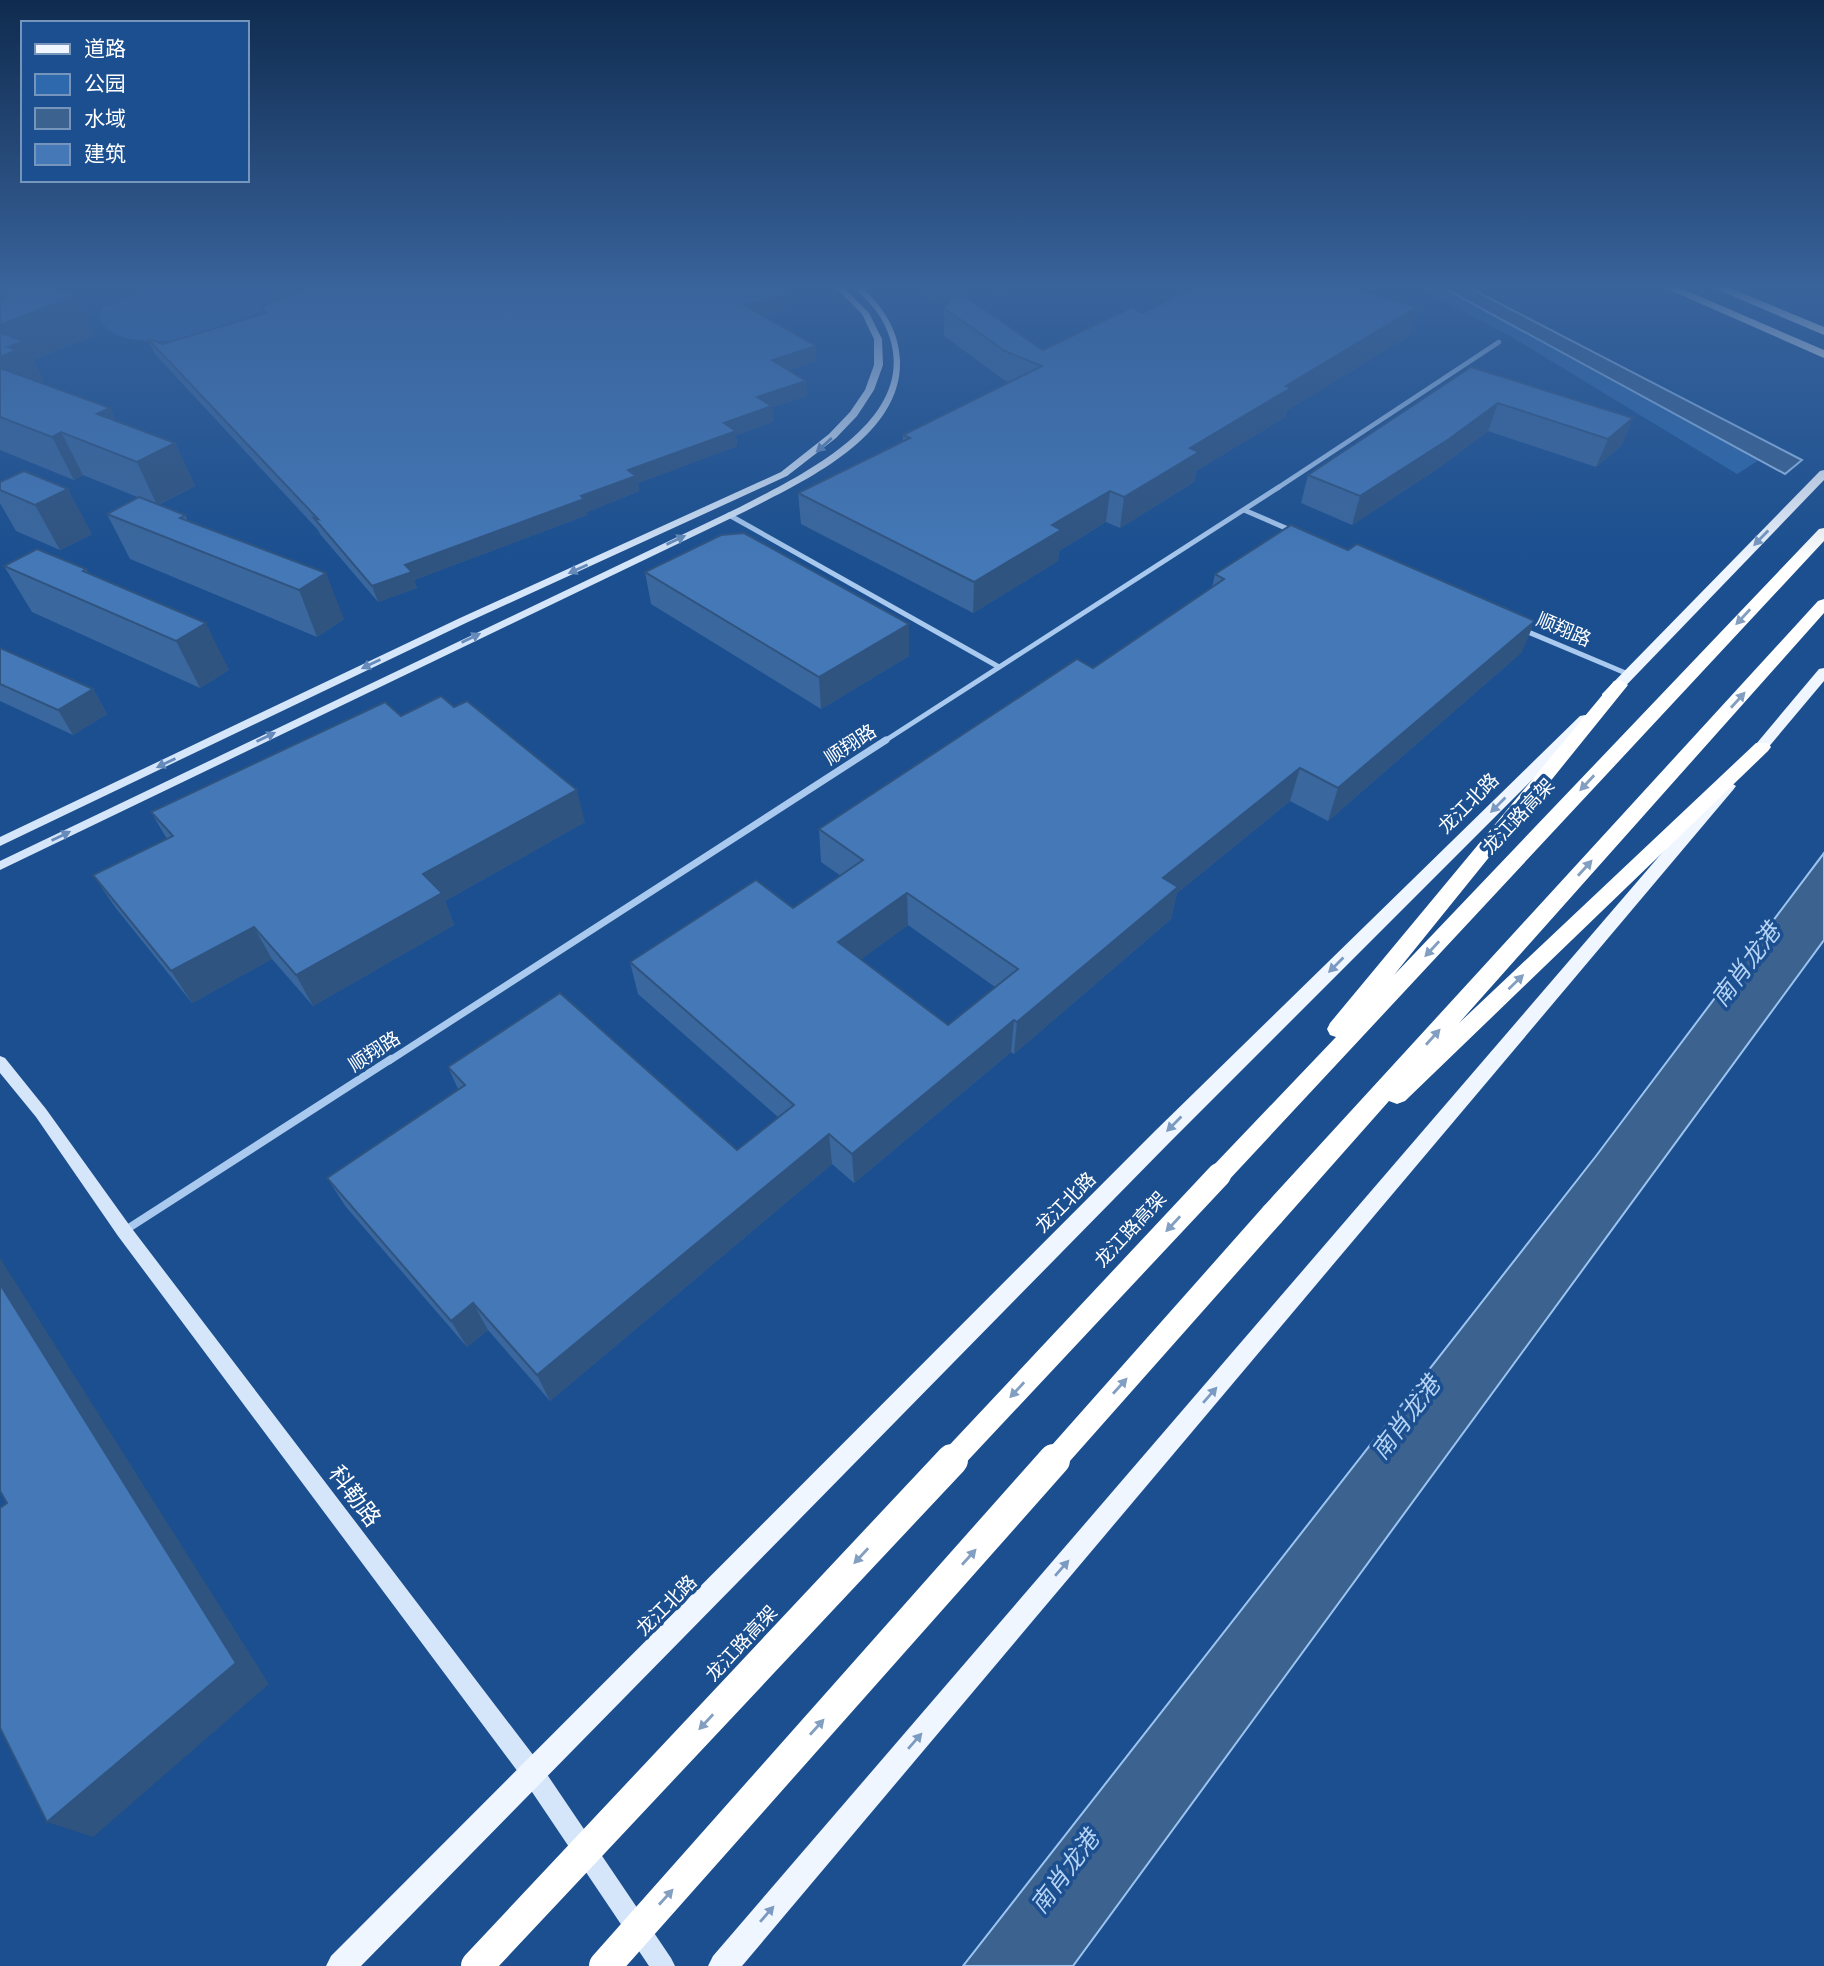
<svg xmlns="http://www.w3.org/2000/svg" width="1824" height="1966" viewBox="0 0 1824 1966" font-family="'Work Sans','Noto Sans SC',sans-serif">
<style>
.green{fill:#2e69ad}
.water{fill:#3c6290;stroke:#9cc4f0;stroke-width:2}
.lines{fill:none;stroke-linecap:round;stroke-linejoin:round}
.street-far3{stroke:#a9c9ee;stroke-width:4.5}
.street-far2{stroke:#a9c9ee;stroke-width:5}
.street-far1{stroke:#a9c9ee;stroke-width:7}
.street{stroke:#a9c9ee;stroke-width:8}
.secondary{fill:#d6e6fa;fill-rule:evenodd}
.primary{fill:#f0f6ff;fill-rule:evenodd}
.highway{fill:#fff;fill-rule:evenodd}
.highway-bridge-far1{stroke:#fff;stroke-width:24}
.highway-bridge{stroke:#fff;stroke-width:32}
.wall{fill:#3a679d;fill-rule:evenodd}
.shaded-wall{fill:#305480}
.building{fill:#4478b7;stroke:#305480;stroke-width:2;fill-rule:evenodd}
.oneway{fill:#668bba}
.oneway2{fill:#7b9ac1}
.oneway3{fill:#829ec1}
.labels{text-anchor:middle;stroke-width:7;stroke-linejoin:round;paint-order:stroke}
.street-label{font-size:19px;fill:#fff;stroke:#1b4f8f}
.near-street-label{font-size:23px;fill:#fff;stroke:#1b4f8f}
.near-water-label{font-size:24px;font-style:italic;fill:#b5d3f5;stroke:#1b4f8f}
</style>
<rect width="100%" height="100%" fill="#1b4f8f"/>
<g class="green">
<path d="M150,287H317L165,353L171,341C147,341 109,343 99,317L103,308Z"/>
<path d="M1416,287H1442L1759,460L1737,474L1510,336Z"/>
</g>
<g class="water">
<path d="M1442,287H1468L1802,460L1785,474Z"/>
<path d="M1824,853V940L1073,1966H963L1596,1156Z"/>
</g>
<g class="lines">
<path class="street-far3" d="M1276,489L1499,342"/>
<g class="street-far2">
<path d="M1244,510L1295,532"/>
<path d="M729,515L999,667"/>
<path d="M1521,629L1628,674"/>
<path d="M883,742L1279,487"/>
</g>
<path class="street-far1" d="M389,1061L886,740"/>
<path class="street" d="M124,1231L391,1059"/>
<g class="secondary">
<path d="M835,287H843L869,313L882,339L883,365L874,390L857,416L836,438L787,476L468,622L0,846V837L460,618L781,472L829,434L850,412L865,390L874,365V339L862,314Z"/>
<path d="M854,287H862C884,308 899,331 900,361C902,437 804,481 746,511L0,870V861L740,507C805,473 933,414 882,320C875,307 864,298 854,287Z"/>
<path d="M0,1056L5,1058L46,1109L130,1226L540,1764L671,1958L675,1966H649L524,1780L118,1236L36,1117L0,1073Z"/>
</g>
<g class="primary">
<path d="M1824,470V480L1612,700H1602V694L1820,471Z"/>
<path d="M1824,668V681L1756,762H1746L1744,759L1746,756L1819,669Z"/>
<path d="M1585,715L1590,716L1592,719L1590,722L1169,1143L361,1966H326L331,1956L1155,1131L1580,716Z"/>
<path d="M1728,781L1736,786L1733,790L742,1966H708L713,1956L1723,782Z"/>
</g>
<g class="highway">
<path d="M1663,287H1678L1824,350V358Z"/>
<path d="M1711,287H1727L1824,327V335Z"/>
<path d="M1824,528V541L1227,1182L1219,1185L1211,1182L1207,1175L1211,1168L1336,1037L1330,1035L1327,1029L1330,1023L1614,681L1620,680L1628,685L1394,975L1819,529Z"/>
<path d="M1824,599V613L1459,1023L1756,743H1768L1771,747L1768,751L1405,1101L1397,1104L1389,1101L1281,1223L1272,1226L1263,1223L1260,1215L1263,1207L1818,601Z"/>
</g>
<g class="highway-bridge-far1">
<path d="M950,1462L1219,1175"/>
<path d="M1053,1462L1272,1215"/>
</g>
<g class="highway-bridge">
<path d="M477,1966L952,1460"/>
<path d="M605,1966L1054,1460"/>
</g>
</g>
<g class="wall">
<path d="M0,287L94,335L33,360L44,381L40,383L110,408L116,421L175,443L195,486L158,505L185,515L188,521L344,619L317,637L130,559L107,514L152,503L83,475L74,480L0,450Z"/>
<path d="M914,287H1032L1002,295L993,289L964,296L1043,350L1142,313L1366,291L1417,307L1410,335L1286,411L1285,417L1196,471L1194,482L1120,528L1106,522L1059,551L1058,561L973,613L801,524L798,493L903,441V435L1009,382L1004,380L944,336V308L950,300L939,303Z"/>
<path d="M260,307L792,309L762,315L816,361L789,370L806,381L807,396L772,407L773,422L736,435L737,446L638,483L639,491L587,512V515L414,580L417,588L378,602L320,534L318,530L155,354L148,339L163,344L262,314Z"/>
<path d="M1471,367L1633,418L1621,446L1596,467L1488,431L1440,467L1352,525L1301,503L1308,475Z"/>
<path d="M0,482L92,534L60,550L16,531L0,503Z"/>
<path d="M4,566L86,569L88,573L229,670L200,688L32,612Z"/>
<path d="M645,572L909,624V656L821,709L651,604Z"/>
<path d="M1215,574L1522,652L1328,821L1290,801L1177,893L1171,919L1014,1054L1011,1052L854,1183L832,1164L550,1401L488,1330L467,1347L346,1207L327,1178L458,1089L448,1067L737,1150L778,1117L638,994L630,962L793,908L841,876L821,862L819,829L1093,668L1212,587ZM908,925L995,987L948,1025L861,959Z"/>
<path d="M0,648L93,689L107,714L73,735L0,701Z"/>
<path d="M401,716L585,822L445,901L454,925L313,1006L272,959L192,1003L115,907L93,875L167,839L151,812Z"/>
</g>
<g class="shaded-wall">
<path d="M92,287H109L105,289L93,290Z"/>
<path d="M948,287H993V289L939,303V289Z"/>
<path d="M1002,287H1032L1002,295Z"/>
<path d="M1361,287H1367L1361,311L1358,289Z"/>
<path d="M791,294L792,309L745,319L744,305Z"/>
<path d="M76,295L94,335L33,360L44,381L35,385L0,390V325Z"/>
<path d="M1417,307L1410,335L1286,411L1285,417L1196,471L1194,482L1120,528L1124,497L1190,448L1286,386Z"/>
<path d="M816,346V361L774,375L772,360Z"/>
<path d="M806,381L807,396L772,407L773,422L736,435L737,446L638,483L639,491L587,512V515L414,580L417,588L378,602L372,586L405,565L581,496L628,470L724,423L757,397Z"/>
<path d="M1498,403L1488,431L1440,467L1352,525L1360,496Z"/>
<path d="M110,408L130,450L97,414Z"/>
<path d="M1633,418L1621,446L1596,467L1608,439Z"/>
<path d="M61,432L83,475L74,480L52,437Z"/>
<path d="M175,443L195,486L157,505L137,462Z"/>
<path d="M68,489L92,534L60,550L35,505Z"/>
<path d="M1110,491L1106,522L1059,551L1058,561L973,613L974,582L1052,525Z"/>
<path d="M326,573L344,619L317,637L299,590Z"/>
<path d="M1535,621L1522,652L1328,821L1338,788Z"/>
<path d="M206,623L229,670L200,688L176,641Z"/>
<path d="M909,624V656L821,709L819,677Z"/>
<path d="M93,689L107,714L73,735L58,710Z"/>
<path d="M1300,768L1290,801L1177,893L1171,919L1014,1054L1017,1022L1163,878Z"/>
<path d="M577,790L585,822L445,901L454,925L313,1006L296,975L423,874Z"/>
<path d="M907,893L908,925L841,974L838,942Z"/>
<path d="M254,927L272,959L192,1003L171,971Z"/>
<path d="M1014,1020L1011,1052L854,1183L852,1154Z"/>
<path d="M829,1134L832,1164L550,1401L537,1375Z"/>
<path d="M0,1258L269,1684L93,1837L47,1822L0,1284Z"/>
<path d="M473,1303L488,1330L467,1347L451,1321Z"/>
</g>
<g class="building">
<path d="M0,287H52L76,295L0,325V300L7,298L0,295Z"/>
<path d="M306,287H781L791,294L744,305L816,346L772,360L806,381L757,397L772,406L724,423L736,431L628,470L636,476L581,496L584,499L405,565L412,572L372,586L314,518L318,519L148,339L163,344L266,313L260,307Z"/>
<path d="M1195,287H1361L1358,289L1417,307L1286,386L1291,388L1190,448L1199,452L1124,497L1110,491L1052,525L1061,530L974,582L798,493L910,438L903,435L1042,366L1005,351L944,308L957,291L1043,350L1132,307L1142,313Z"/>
<path d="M0,333L24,341L8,347L17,350L0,357Z"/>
<path d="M1471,367L1633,418L1608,439L1498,403L1449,439L1360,496L1308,475Z"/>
<path d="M0,368L110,408L97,414L175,443L137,462L61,432L52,437L0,417Z"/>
<path d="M24,471L68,489L35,505L0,490V482Z"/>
<path d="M139,497L185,515L180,518L326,573L299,590L107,514Z"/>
<path d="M1291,525L1348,550L1357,544L1535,621L1338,788L1300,768L1163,878L1178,887L1017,1022L1014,1020L852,1154L829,1134L537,1375L473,1303L451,1321L327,1178L465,1085L448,1067L560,993L737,1150L794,1105L630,962L756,880L793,908L863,860L819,829L1077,659L1093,668L1224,579L1215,574ZM907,893L1018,969L948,1025L838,942Z"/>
<path d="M744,533L909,624L819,677L645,572L721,535Z"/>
<path d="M37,549L86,569L83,571L206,623L176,641L4,566Z"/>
<path d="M0,648L93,689L58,710L0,684Z"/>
<path d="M441,696L454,707L467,701L577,790L423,874L442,893L296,975L254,927L171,971L93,875L173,836L151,812L385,702L401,716Z"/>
<path d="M0,1284L236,1663L47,1822L0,1728V1508L7,1503L0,1491Z"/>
</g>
<defs><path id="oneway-solid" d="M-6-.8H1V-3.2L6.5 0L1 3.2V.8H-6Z" transform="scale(1.75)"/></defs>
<g class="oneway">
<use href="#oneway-solid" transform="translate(824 445) rotate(138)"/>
<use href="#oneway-solid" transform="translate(676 540) rotate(-25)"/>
<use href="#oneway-solid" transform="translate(578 569) rotate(156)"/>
<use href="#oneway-solid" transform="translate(471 638) rotate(-26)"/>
<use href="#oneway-solid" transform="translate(371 664) rotate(154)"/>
<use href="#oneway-solid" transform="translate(266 737) rotate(-26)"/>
<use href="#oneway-solid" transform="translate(166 763) rotate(154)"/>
<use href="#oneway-solid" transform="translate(61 836) rotate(-26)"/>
</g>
<g class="oneway2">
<use href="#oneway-solid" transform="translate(1761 538) rotate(134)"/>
<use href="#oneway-solid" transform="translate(1498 805) rotate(135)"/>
<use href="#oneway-solid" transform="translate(1336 965) rotate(135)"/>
<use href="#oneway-solid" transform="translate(1174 1124) rotate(135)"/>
<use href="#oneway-solid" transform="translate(1210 1395) rotate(-49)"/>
<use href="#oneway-solid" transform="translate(1062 1568) rotate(-49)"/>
<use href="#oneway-solid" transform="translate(915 1741) rotate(-49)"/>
<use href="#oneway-solid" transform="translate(767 1914) rotate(-49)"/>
</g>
<g class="oneway3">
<use href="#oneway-solid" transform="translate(1743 617) rotate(133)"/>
<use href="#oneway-solid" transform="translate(1738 700) rotate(-48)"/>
<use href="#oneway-solid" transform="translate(1587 783) rotate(133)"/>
<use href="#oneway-solid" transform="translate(1585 868) rotate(-48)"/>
<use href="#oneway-solid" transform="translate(1432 949) rotate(133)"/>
<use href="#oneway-solid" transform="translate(1516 982) rotate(-44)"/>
<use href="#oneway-solid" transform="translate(1433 1037) rotate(-48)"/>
<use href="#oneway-solid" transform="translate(1173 1224) rotate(133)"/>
<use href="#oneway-solid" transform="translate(1120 1386) rotate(-48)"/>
<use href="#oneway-solid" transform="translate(1017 1390) rotate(133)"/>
<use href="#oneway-solid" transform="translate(861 1556) rotate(133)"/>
<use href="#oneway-solid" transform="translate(969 1557) rotate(-48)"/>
<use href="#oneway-solid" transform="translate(706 1722) rotate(133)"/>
<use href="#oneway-solid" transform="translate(817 1727) rotate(-48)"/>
<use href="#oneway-solid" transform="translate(666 1897) rotate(-48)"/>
</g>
<linearGradient id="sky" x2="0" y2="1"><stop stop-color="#0f2b4f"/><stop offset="0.51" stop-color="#39639b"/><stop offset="1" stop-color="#39639b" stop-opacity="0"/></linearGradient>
<rect width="1824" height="562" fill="url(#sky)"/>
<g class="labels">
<g class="street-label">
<text transform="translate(1564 629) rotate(23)" y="7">顺翔路</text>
<text transform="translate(850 744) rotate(-33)" y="7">顺翔路</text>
<text transform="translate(1468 803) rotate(-45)" y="7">龙江北路</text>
<text transform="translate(1518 816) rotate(-47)" y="7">龙江路高架</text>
<text transform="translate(374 1051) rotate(-33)" y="7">顺翔路</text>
<text transform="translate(1065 1202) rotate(-45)" y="7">龙江北路</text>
<text transform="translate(1130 1229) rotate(-47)" y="7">龙江路高架</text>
<text transform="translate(666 1605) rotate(-45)" y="7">龙江北路</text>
<text transform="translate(741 1643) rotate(-47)" y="7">龙江路高架</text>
</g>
<g class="near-street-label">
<text transform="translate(355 1496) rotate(53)" y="8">科勒路</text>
</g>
<g class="near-water-label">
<text transform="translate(1746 965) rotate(-53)" y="8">南肖龙港</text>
<text transform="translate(1406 1418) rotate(-53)" y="8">南肖龙港</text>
<text transform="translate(1065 1872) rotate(-53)" y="8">南肖龙港</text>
</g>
</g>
<rect x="21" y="21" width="228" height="161" fill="#1b4f8f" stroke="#7695bc" stroke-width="2"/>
<rect x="35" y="44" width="35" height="10" fill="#f0f6ff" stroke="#7695bc" stroke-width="2"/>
<text x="84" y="56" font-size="21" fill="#ffffff">道路</text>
<rect x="35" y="74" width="35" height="21" fill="#2e69ad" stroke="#7695bc" stroke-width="2"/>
<text x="84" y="91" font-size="21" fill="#ffffff">公园</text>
<rect x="35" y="108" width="35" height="21" fill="#3c6290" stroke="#7695bc" stroke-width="2"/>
<text x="84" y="126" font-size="21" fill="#ffffff">水域</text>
<rect x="35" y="144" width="35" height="21" fill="#4478b7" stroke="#7695bc" stroke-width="2"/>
<text x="84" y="161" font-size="21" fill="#ffffff">建筑</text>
</svg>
